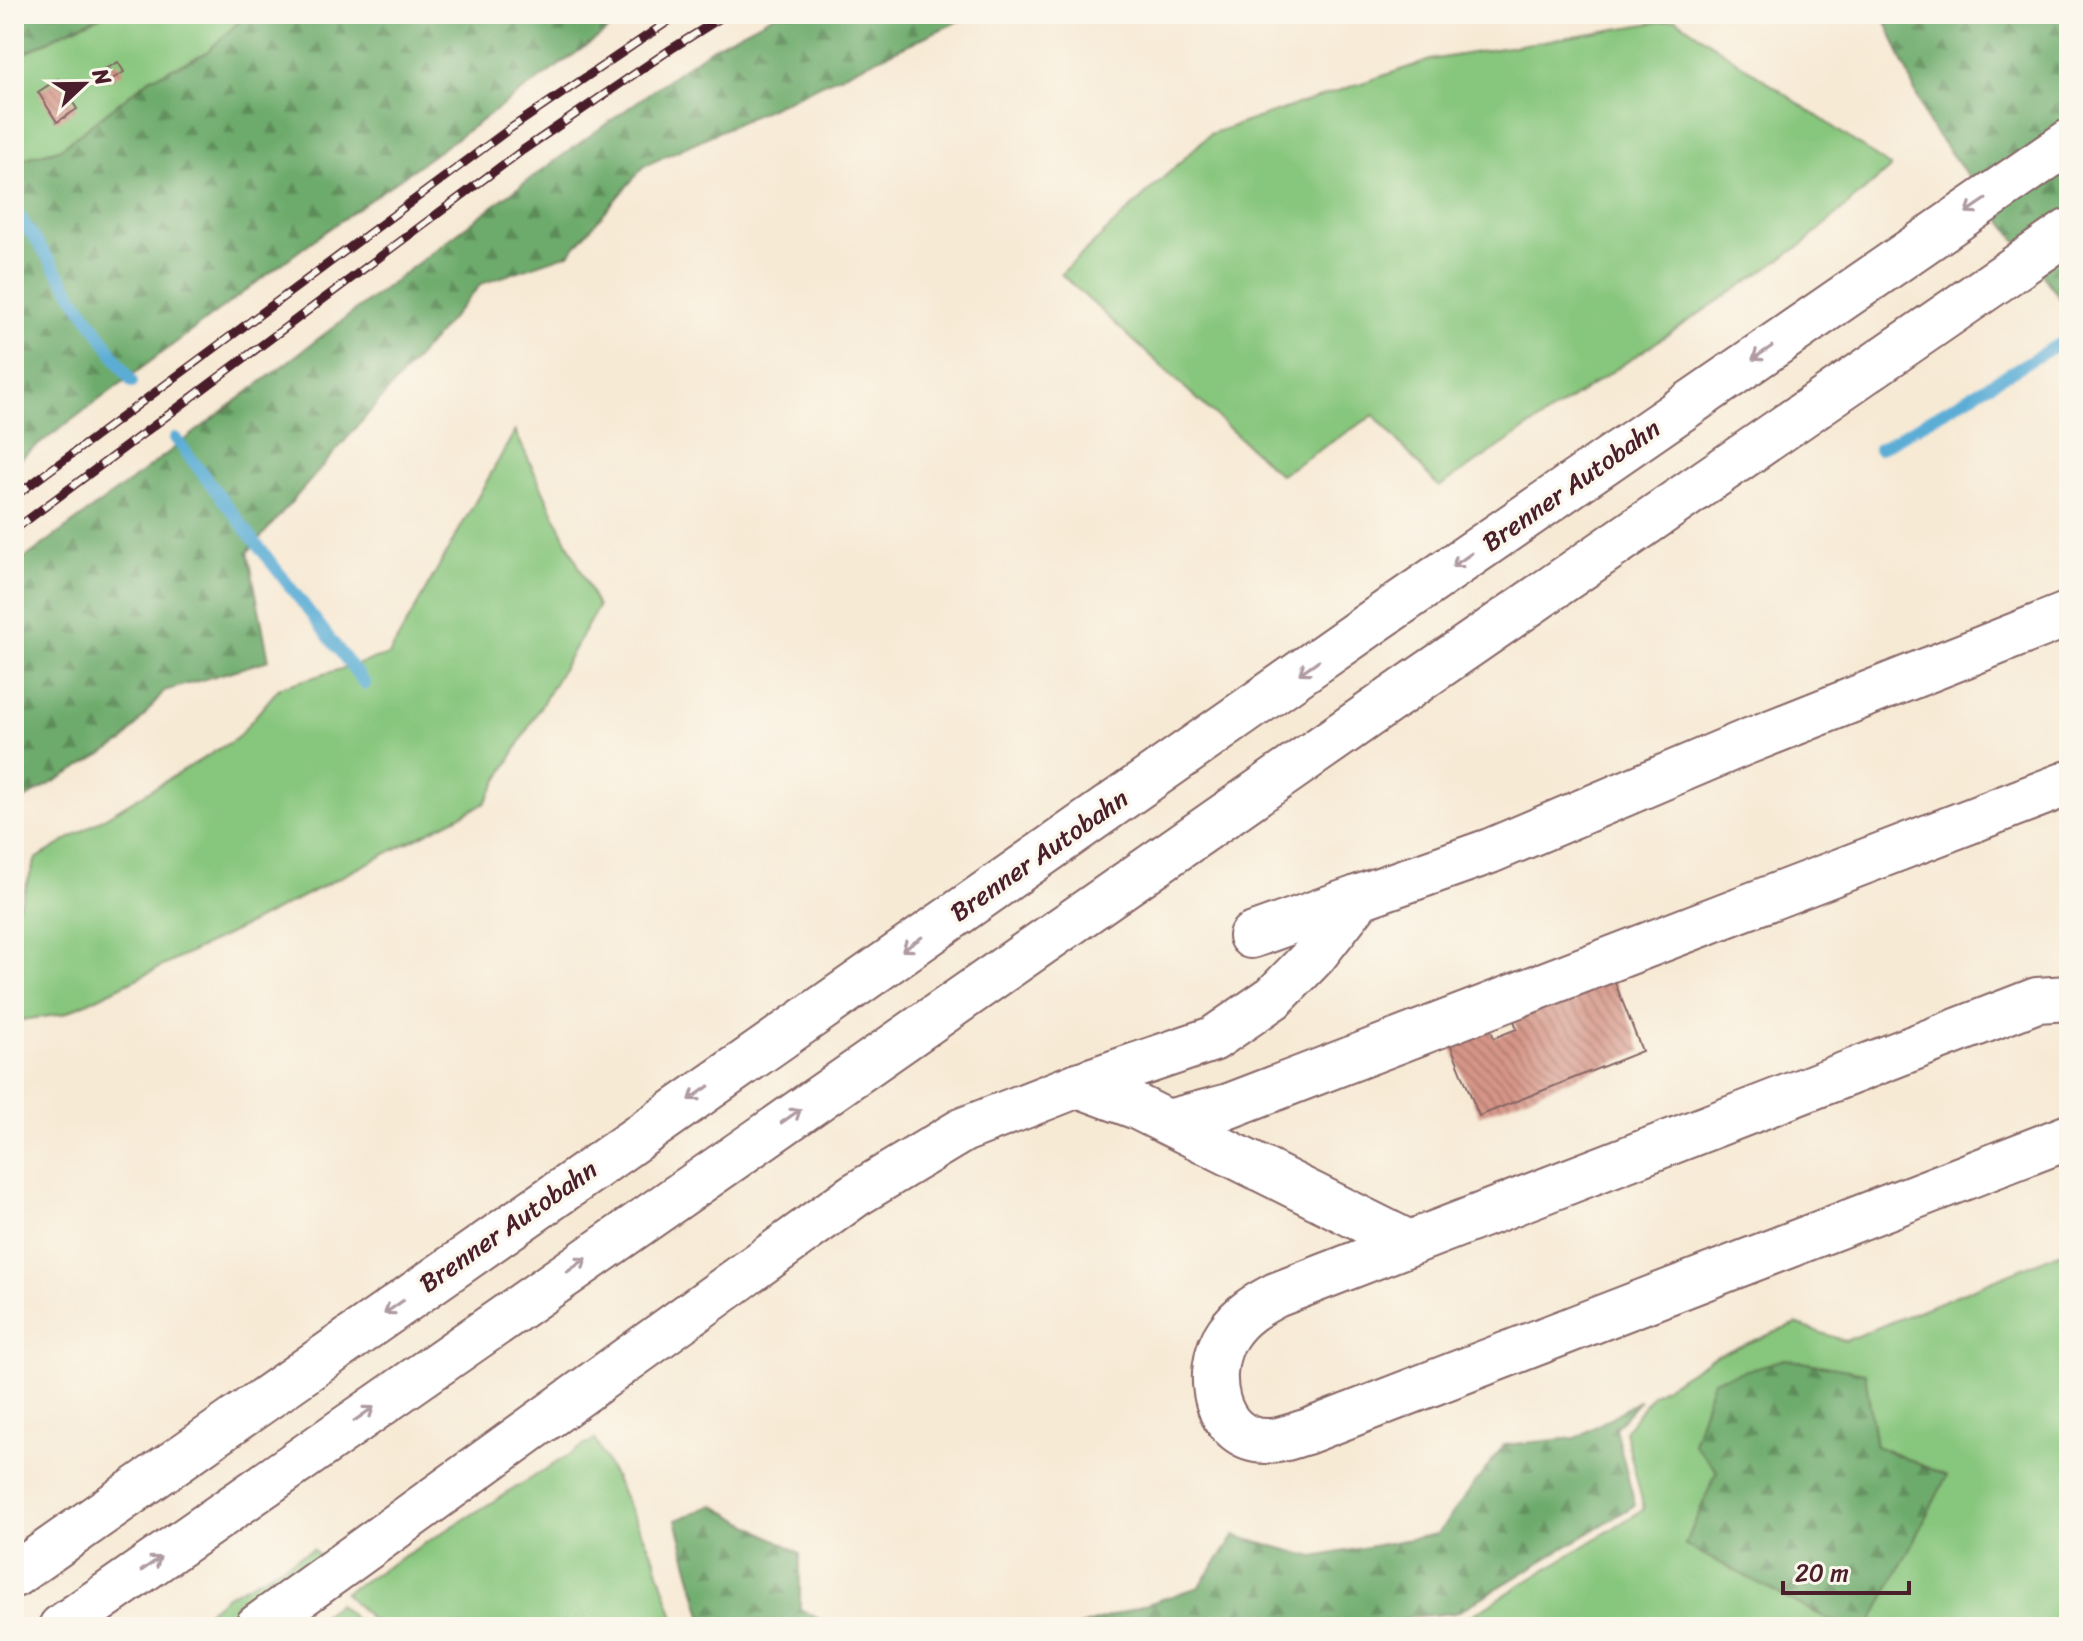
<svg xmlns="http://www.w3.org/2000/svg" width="2083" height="1641" viewBox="0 0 2083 1641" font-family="Sriracha,sans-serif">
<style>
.grass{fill:#87c67d;stroke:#687254;stroke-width:2}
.forest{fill:url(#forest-firs);stroke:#5c654c;stroke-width:2}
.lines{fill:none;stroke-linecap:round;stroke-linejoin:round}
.stream{stroke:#5badd6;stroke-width:12}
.building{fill:url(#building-back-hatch)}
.minor-casing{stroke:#876666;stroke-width:48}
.highway-casing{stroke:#876666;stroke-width:48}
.minor{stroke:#fff;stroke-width:44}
.highway{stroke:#fff;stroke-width:44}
.rail-casing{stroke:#4a1f2b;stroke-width:9}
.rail{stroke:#fbf7ec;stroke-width:6;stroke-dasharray:18;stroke-linecap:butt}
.oneway{stroke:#ae9aa0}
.labels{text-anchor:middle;stroke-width:7;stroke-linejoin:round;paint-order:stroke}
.street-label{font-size:26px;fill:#4a1f2b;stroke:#fbf7ec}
</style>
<defs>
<pattern id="forest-firs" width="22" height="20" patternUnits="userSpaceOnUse" patternTransform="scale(2)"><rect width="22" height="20" fill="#6dab6c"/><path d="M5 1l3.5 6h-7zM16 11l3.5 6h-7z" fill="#5c8b59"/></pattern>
<pattern id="building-back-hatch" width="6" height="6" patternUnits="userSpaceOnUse" patternTransform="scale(2)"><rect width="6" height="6" fill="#d59587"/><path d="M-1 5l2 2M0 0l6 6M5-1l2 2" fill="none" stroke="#af796f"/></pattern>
</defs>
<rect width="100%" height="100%" fill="#fbf7ec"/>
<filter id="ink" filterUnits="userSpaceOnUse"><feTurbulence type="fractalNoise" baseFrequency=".0125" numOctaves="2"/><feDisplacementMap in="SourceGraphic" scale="16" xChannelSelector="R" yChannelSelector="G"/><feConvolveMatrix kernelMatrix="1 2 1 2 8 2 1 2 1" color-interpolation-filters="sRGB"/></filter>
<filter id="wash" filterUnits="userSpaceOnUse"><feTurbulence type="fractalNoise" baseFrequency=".006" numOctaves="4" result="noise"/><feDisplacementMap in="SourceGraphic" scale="32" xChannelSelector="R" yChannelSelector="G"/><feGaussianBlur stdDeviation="1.8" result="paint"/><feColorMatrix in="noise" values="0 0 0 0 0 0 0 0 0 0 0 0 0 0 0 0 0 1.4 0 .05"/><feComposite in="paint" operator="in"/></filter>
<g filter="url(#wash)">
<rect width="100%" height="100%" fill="#f7ead5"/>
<g class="grass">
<path d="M106,14H239L245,17L206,53L151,78L60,149L14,161V59L62,33Z"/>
<path d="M1676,19L1891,167L1802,245L1439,487L1374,415L1280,475L1061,274L1210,134L1430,60Z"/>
<path d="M515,431L598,607L485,803L247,925L64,1014L14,1021V911L18,908L36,859L237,738L280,687L389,655Z"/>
<path d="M2069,1249V1627H1408L1464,1620L1644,1509L1625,1431L1652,1395L1715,1356L1796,1324L1845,1341Z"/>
<path d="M595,1439L655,1559L677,1627H379L344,1593Z"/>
<path d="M313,1549L322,1559L225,1627H188L227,1596Z"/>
<path d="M338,1604L363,1627H305Z"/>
</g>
<g class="forest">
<path d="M14,14H106L62,33L14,59Z"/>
<path d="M239,14H631L319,236L14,463V161L60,149L151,78L206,53L244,17Z"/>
<path d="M776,14H974L644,166L569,254L481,284L248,552L269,660L164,691L123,742L14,805V566L140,474L505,197L713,47Z"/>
<path d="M1883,14H2069V310L1928,123Z"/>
<path d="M1785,1359L1865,1373L1876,1446L1947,1476L1869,1627H1843L1685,1545L1717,1471L1693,1443L1713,1380Z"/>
<path d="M1640,1400L1615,1428L1635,1505L1456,1613L1410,1617L1388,1627H1078L1199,1587L1235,1536L1314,1557L1437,1534L1504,1445L1576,1438Z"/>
<path d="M713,1505L800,1553V1609L834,1627H705L676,1520Z"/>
</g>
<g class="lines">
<g class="stream">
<path d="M14,208L132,382"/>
<path d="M175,438L365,684"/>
<path d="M1879,449L2069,338"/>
</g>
</g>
<g id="blocks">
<g class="building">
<path d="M118,62L124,72L109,81L103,70Z"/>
<path d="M58,79L77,109L57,122L38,92Z"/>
<path d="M1612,975L1642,1051L1479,1116L1449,1041L1489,1025L1494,1038L1517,1029L1512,1015Z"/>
</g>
</g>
</g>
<g filter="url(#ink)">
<use href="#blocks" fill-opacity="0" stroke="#876666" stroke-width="2"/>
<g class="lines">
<defs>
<g id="minor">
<path d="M1251,936L1360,897"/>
<path d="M2069,998L2037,1000L1276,1295C1257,1305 1241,1314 1228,1333C1202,1370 1214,1444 1270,1441C1281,1441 1295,1435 1306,1432L2069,1137"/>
<path d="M1078,1085L1213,1039L1274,997L1314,956L1360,897L1490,851L1744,743L2069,614"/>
<path d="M1168,1122L1229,1106L2069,783"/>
<path d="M257,1627L855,1195L963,1130L1078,1085L1137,1107L1407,1242"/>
</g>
<g id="highway">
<path d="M14,1575L1373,622L2069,142"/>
<path d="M61,1627L1426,675L2069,231"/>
</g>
</defs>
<use href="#minor" class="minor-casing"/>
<use href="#highway" class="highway-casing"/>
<use href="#minor" class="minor"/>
<use href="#highway" class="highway"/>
<defs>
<g id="rail">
<path d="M14,497L508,130L679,14"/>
<path d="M14,530L523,150L671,49L727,14"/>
</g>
</defs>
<use href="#rail" class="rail-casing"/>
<use href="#rail" class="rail"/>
</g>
<defs><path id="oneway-shaft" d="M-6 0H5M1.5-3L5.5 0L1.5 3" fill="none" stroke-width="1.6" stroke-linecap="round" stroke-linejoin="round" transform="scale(2)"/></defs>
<g class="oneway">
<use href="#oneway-shaft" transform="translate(1976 206) rotate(146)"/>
<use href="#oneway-shaft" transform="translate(1762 353) rotate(146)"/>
<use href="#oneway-shaft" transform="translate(1462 560) rotate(145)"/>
<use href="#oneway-shaft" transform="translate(1309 667) rotate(145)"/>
<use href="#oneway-shaft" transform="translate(912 944) rotate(145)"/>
<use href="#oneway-shaft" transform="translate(699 1093) rotate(145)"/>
<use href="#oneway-shaft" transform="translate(791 1116) rotate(-35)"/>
<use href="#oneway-shaft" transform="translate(577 1265) rotate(-35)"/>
<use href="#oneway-shaft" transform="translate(394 1307) rotate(145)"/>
<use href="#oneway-shaft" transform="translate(364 1414) rotate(-35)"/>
<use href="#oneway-shaft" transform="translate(151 1564) rotate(-35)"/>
</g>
</g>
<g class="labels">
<g class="street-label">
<text transform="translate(1571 485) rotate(-35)" y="9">Brenner Autobahn</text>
<text transform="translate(1039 855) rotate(-35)" y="9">Brenner Autobahn</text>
<text transform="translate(508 1226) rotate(-35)" y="9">Brenner Autobahn</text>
</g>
</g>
<rect width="2083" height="1641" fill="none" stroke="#fbf7ec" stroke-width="48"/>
<g transform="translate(84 84) rotate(68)" stroke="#fbf7ec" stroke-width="6" paint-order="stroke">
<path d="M0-6L14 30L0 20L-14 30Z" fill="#4a1f2b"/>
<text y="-12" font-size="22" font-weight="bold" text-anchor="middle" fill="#4a1f2b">N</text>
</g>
<path d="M1783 1581v12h126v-12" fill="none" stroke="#4a1f2b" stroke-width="4"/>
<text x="1795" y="1581" font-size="24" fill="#4a1f2b" stroke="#fbf7ec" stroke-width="6" paint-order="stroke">20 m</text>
</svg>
